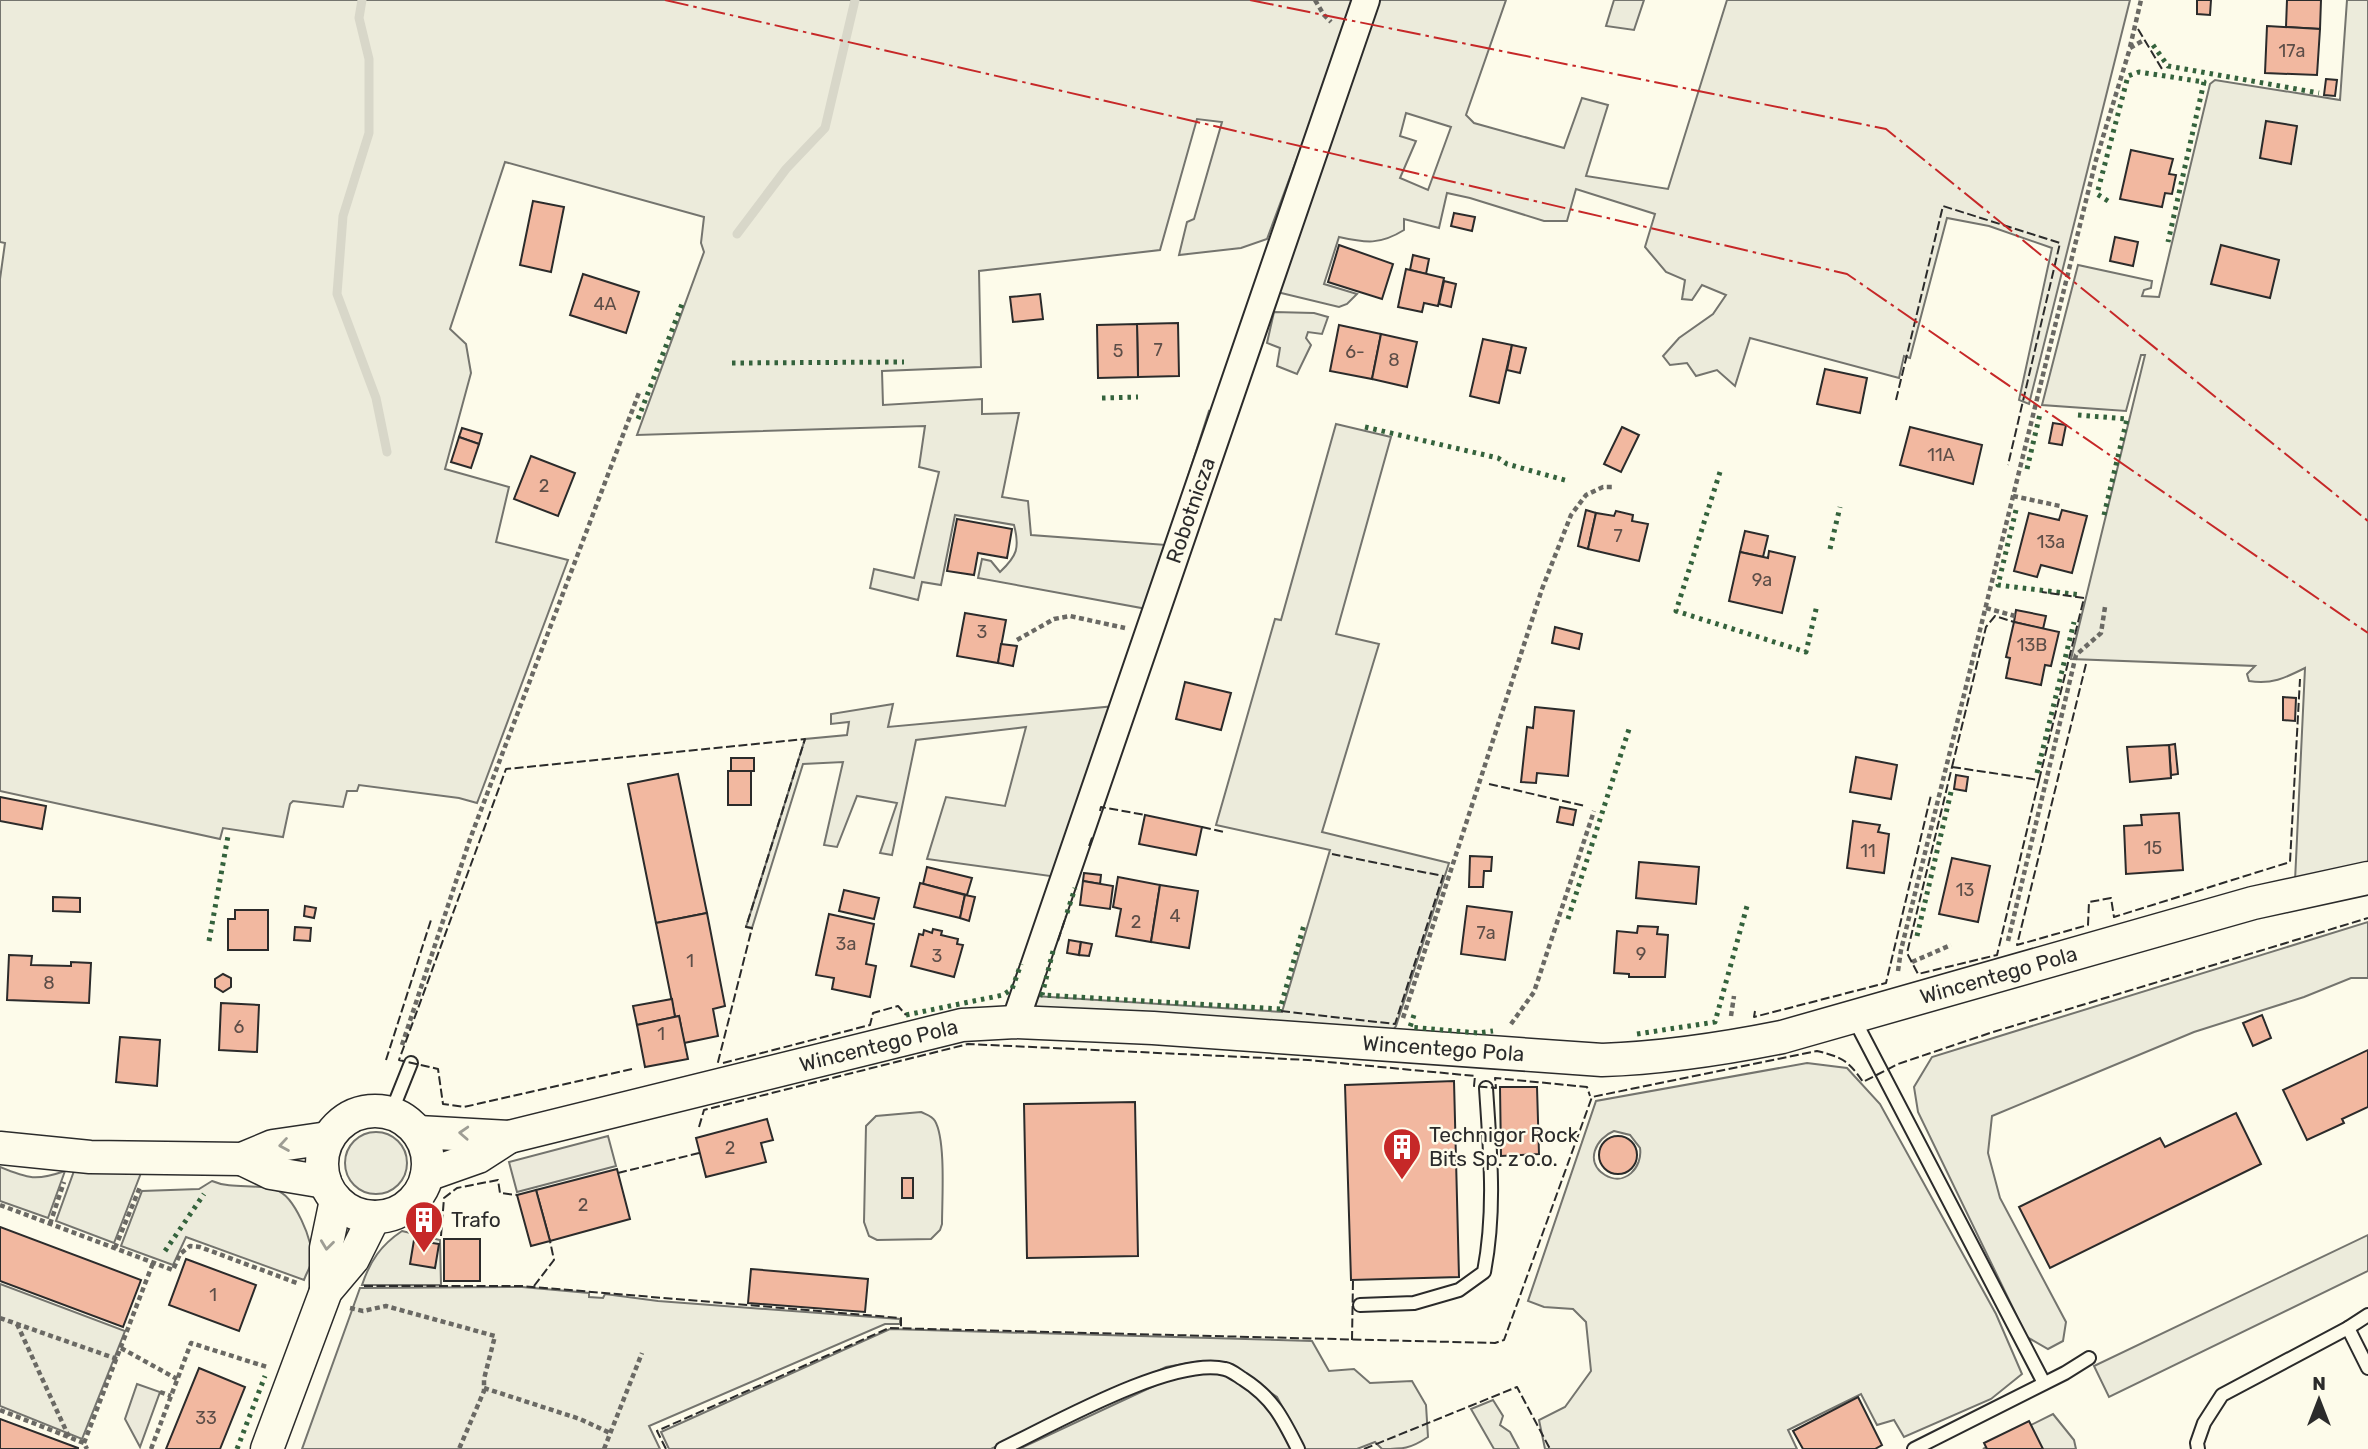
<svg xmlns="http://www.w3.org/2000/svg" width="2368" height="1449" viewBox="0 0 2368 1449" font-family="Rubik,sans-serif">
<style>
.green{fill:#ecebdb;stroke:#74746e;stroke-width:2;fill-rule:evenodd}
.parking{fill:#eceadb;stroke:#74746e;stroke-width:2}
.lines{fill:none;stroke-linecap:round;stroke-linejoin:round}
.stream{stroke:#d8d7c9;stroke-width:9}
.building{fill:#f2b8a0;stroke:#2b2b2b;stroke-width:2}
.service-casing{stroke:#2b2b2b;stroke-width:16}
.minor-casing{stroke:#2b2b2b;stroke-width:30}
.tertiary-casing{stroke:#2b2b2b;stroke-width:35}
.path{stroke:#6a6964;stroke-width:4.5;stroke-dasharray:5 3.5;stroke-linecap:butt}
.service{stroke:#fdfbea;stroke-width:12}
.minor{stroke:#fdfbea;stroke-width:26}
.tertiary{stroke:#fdfbea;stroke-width:32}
.hedge{stroke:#34623c;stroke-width:5;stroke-dasharray:3.5 5;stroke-linecap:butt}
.fence{stroke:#2b2b2b;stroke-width:2;stroke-dasharray:9 3.5;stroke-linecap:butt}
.power{stroke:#c62828;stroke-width:2;stroke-dasharray:24 5 3.5 5;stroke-linecap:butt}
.oneway{stroke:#9e9d94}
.labels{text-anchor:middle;stroke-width:5;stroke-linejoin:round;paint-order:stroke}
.number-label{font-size:18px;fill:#5d4e48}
.street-label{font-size:21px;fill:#2b2b2b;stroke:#fdfbea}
.poi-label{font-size:21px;fill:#2b2b2b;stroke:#fdfbea;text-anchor:start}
</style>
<rect width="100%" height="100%" fill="#fdfbea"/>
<g class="green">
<path d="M0,0H1356L1267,239L1241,248L1179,255L1187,222L1194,219L1222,122L1197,119L1160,250L979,271L981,367L882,371L883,405L982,399V414L1019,413L1002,497L1028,501L1031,535L1166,545L1209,411L1213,413L1147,609L978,578L982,559L991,561L1000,572C1017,556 1020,548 1014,525L955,515L941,585L922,582L918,600L870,588L874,569L914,578L939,472L919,467L925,426L637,435L704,252L701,243L704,217L505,162L450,329L466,344L471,373L445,469L509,487L496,542L568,560L482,790L477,803L459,798L359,785L357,791H347L343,807L293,801L290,804L283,837L223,828L220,839L0,791V279L5,243L0,242Z"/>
<path d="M1376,0H1506L1466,115L1474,123L1564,148L1582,98L1608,105L1586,176L1668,189L1727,0H2130L2029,404L2019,400L2052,248L1989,226L1947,218L1910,358L1904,356L1899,378L1750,338L1735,386L1717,370L1696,376L1687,363L1670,365L1663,356L1679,338L1713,314L1726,295L1702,285L1692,300L1682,299L1685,280L1666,272L1645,247L1655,214L1576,189L1567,221H1544L1470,198L1447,193L1439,228L1404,219V230C1380,245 1366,243 1339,237L1324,284L1357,294L1347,304L1339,307L1277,292ZM1406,113L1451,127L1428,190L1400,178L1416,141L1400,136Z"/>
<path d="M1614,0H1644L1634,30L1606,26Z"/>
<path d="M2347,0H2368V864L2295,881L2305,668C2285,678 2271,685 2249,681L2247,674L2255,666L2071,659L2145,355H2141L2126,411L2042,405L2078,265L2152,281L2151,288L2144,290L2142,296L2159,297L2210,84L2215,80L2340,100Z"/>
<path d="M1274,312L1314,313L1328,317L1322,334L1308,332L1306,338L1311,345L1297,374L1277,366L1280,348L1267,343Z"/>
<path d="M1336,424L1391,437L1336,634L1379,644L1322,832L1449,863L1396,1026L1393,1030L1039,1009L1035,1006V996L1282,1012L1330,850L1216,825L1275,619L1281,620Z"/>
<path d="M893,704L888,727L1116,706L1057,877L927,859L946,797L1005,806L1026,727L916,740L892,855L880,853L897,803L857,796L837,847L824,845L843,762L803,764L752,928L746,927L805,739L847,735L849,722L831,724V714Z"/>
<path d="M2368,922V978H2351L2304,997L2194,1032L1992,1116L1988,1153L2000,1198L2066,1322L2063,1341L2048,1349L2027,1337L1918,1112L1914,1087L1932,1057Z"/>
<path d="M1807,1063L1847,1068L1880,1104L1996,1314L2022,1374L1991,1399L1904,1437L1894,1420L1877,1425L1861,1394L1788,1430L1797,1449H1545L1539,1420L1565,1407L1591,1371L1586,1322L1573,1309L1544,1307L1528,1301L1596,1101ZM1614,1131L1630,1135L1640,1148C1643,1167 1625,1187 1605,1175C1584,1162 1596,1138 1614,1131Z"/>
<path d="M921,1112C927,1115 932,1116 935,1121C946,1140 942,1200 942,1224L940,1230L931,1239L877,1240L869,1236L864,1222L866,1126L876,1116Z"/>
<circle cx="376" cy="1163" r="31"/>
<path d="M0,1167C29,1179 36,1181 65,1171L48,1218L0,1201Z"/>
<path d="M74,1171L141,1173L114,1243L56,1221Z"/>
<path d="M212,1181C233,1190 255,1183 276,1190C294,1195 314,1242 312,1260C311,1266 306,1274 304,1280L186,1237L173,1265L121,1246L142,1191L199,1189Z"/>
<path d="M402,1231L440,1240L441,1285H362C370,1261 381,1245 402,1231Z"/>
<path d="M2368,1235V1271L2109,1397L2094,1366Z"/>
<path d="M0,1284L125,1331L82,1439L0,1406Z"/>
<path d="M522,1287L589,1293V1297L603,1298L605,1294L658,1301L900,1319V1324H885L649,1426L660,1449H302L360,1288Z"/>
<path d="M890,1329L1312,1341L1329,1371L1354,1369L1370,1383L1412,1381L1426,1405L1428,1437C1410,1449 1403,1449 1382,1449L1375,1442L1357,1449H1305L1277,1397L1231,1365L1201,1361L1166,1367L991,1449H669L661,1432Z"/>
<path d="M1201,1372L1225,1374L1257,1395L1273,1415L1291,1449H1019L1171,1378Z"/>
<path d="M1493,1400L1503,1416L1500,1425L1510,1432L1519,1449H1494L1471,1409Z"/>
<path d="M2053,1414L2074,1440L2076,1449H1983Z"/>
</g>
<g class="parking">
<path d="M608,1136L616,1166L517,1192L509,1162Z"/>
<path d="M137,1384L160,1392L140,1447L125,1419Z"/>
</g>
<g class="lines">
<g class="stream">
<path d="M362,0L359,18L369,59V133L343,216L337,294L376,398L387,452"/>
<path d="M737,234L786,169L825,128L855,0"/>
</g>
</g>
<g class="building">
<path d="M2197,0H2211L2210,15L2197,14Z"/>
<path d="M2287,0H2321L2320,29L2286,27Z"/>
<path d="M2267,26L2320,29L2317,75L2265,73Z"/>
<path d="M2326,79L2337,80L2335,96L2324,95Z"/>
<path d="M2266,121L2297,126L2291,164L2260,158Z"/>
<path d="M2131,150L2173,159L2169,174L2176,175L2172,194L2165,193L2162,207L2120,199Z"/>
<path d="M533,201L564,207L551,272L520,265Z"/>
<path d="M1454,213L1475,217L1472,231L1451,226Z"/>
<path d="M2115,237L2138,242L2133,266L2110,261Z"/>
<path d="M1339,245L1393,264L1382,299L1328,282Z"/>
<path d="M2221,245L2279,260L2270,298L2211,284Z"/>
<path d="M1413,255L1429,259L1426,274L1410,270Z"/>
<path d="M1406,269L1444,278L1438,306L1424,303L1422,312L1398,307Z"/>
<path d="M583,274L639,292L626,333L570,315Z"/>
<path d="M1444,281L1456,284L1451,307L1439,304Z"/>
<path d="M1040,294L1043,319L1013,322L1010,297Z"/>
<path d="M1178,323L1179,376L1138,377L1137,324Z"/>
<path d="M1137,324L1138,377L1098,378L1097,325Z"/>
<path d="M1339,325L1381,334L1372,379L1330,371Z"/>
<path d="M1381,334L1417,342L1407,387L1372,379Z"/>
<path d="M1483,339L1512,345L1499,403L1470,396Z"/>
<path d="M1512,345L1526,348L1520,373L1507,370Z"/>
<path d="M1825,369L1867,378L1860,413L1817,404Z"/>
<path d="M2053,423L2066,425L2062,445L2049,443Z"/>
<path d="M1622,427L1639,435L1621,472L1604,464Z"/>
<path d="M1910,427L1982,445L1973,484L1900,465Z"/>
<path d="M462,428L482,434L479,444L459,437Z"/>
<path d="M459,437L479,444L471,468L451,462Z"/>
<path d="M531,456L575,473L558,516L514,499Z"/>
<path d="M1586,510L1596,513L1588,549L1578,546Z"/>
<path d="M2062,510L2087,516L2072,573L2041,565L2037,577L2014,571L2029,513L2059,520Z"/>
<path d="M1616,511L1633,515L1632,521L1648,524L1639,561L1588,549L1596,513L1614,516Z"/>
<path d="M957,519L1012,529L1007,558L978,553L974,575L947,571Z"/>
<path d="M1745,531L1768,536L1763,557L1740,552Z"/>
<path d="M1769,551L1795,557L1782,613L1729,601L1740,552L1768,558Z"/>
<path d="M2016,610L2046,616L2043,629L2014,622Z"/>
<path d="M965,613L1006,620L998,663L957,656Z"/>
<path d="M2014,622L2059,632L2051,666L2045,665L2041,685L2006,678L2010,658L2006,657Z"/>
<path d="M1555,627L1582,634L1579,649L1552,643Z"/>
<path d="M1001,644L1017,646L1013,666L998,663Z"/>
<path d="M1185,682L1231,693L1221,730L1176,719Z"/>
<path d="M2283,697L2296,698L2295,721L2283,720Z"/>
<path d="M1535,707L1574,711L1568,776L1537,773L1536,783L1521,782L1527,727L1533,728Z"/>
<path d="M2175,744L2178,774L2171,775L2169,745Z"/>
<path d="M2169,745L2171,778L2130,782L2127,747Z"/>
<path d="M1856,757L1897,765L1891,799L1850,792Z"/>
<rect x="731" y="758" width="23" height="13"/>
<rect x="728" y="771" width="23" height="34"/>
<path d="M678,774L707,913L656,923L628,784Z"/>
<path d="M1956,775L1968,777L1966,791L1954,789Z"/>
<path d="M0,797L46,806L42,829L0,821Z"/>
<path d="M1560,807L1576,810L1573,825L1557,822Z"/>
<path d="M2179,813L2183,870L2126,874L2124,826L2142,825L2141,815Z"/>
<path d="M1145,815L1202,827L1196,855L1139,844Z"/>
<path d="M1853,821L1880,825L1878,832L1889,834L1884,873L1847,868Z"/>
<path d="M1470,856L1492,857L1491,871H1484L1483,887H1469Z"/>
<path d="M1952,858L1990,866L1978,922L1939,914Z"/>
<path d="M1639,862L1699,867L1696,904L1636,898Z"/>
<path d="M927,867L972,878L967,895L923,884Z"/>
<path d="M1084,873L1101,875L1100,884L1083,881Z"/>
<path d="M1118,877L1160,885L1151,942L1116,936L1121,909L1113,907Z"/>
<path d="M1083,881L1113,886L1110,909L1080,905Z"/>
<path d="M920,883L965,895L960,918L914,907Z"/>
<path d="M1160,885L1198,891L1189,948L1151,942Z"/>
<path d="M844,890L879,898L874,919L839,911Z"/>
<path d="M965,895L975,897L969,921L960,918Z"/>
<path d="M53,897L80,898V912L53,911Z"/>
<path d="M305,906L316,908L314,918L304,916Z"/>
<path d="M1467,906L1512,912L1505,960L1461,954Z"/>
<path d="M235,910H268V950H228V919H235Z"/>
<path d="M707,913L725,1006L713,1009L718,1036L684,1043L679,1016L675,1017L656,923Z"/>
<path d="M829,914L874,924L866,964L876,966L870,997L832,989L834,978L816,975Z"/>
<path d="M1638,926L1658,927L1657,934L1668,935L1665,977H1629V974L1614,973L1617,931L1637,933Z"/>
<path d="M295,927L311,928L310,941L294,940Z"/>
<path d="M933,929L942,931L941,935L958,939L957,944L963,945L954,977L911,966L919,934L923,935L924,930L932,933Z"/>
<path d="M1069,940L1081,942L1079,955L1067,953Z"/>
<path d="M1081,942L1092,944L1089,956L1079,955Z"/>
<path d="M9,955L32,956L31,965L71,966V962L91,963L89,1003L7,1000Z"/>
<path d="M223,974L231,978V987L223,992L215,987V979Z"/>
<path d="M672,999L675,1017L637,1025L633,1006Z"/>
<path d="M221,1003L259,1005L257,1052L219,1050Z"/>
<path d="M2262,1015L2271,1038L2253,1046L2243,1023Z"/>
<path d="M679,1016L688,1059L645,1067L637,1025Z"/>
<path d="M120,1037L160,1040L157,1086L116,1082Z"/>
<path d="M2368,1050V1107L2342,1119L2344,1123L2307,1140L2283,1090Z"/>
<path d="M1454,1081L1459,1277L1351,1280L1345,1085Z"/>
<path d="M1500,1087H1537L1539,1154L1501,1156Z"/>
<path d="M1135,1102L1138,1256L1027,1258L1024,1104Z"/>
<path d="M2236,1113L2261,1164L2050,1268L2019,1207L2160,1138L2165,1147Z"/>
<path d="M767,1119L773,1140L761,1143L766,1162L706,1177L696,1138Z"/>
<circle cx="1618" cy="1155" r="19"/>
<path d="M617,1169L630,1219L550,1241L536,1190Z"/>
<rect x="902" y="1178" width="11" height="20"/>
<path d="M536,1190L550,1241L531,1246L517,1195Z"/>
<path d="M0,1227L141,1280L123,1327L0,1281Z"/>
<rect x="444" y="1239" width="36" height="42"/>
<path d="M414,1240L439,1244L435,1268L410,1264Z"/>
<path d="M186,1259L256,1285L239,1331L169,1305Z"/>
<path d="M751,1269L868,1279L865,1312L748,1303Z"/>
<path d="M199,1368L245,1387L220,1449H166Z"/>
<path d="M1858,1397L1882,1445L1875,1449H1803L1793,1431Z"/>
<path d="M0,1419L78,1448V1449H0Z"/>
<path d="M2029,1421L2043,1449H1987L1984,1443Z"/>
</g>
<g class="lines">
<defs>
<g id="service">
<path d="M1853,1017L2044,1383"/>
<path d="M391,1113L411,1063"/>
<path d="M1360,1305L1414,1303L1459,1290L1484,1272C1496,1210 1490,1150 1486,1088"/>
<path d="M2348,1328L2368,1368"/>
<path d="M1002,1449C1052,1425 1173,1356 1225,1369C1231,1370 1238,1376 1243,1379C1273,1398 1283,1419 1298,1449"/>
<path d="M1914,1449L2065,1373L2089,1358"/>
<path d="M2198,1449L2197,1443L2204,1423L2222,1395L2348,1328L2368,1315"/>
</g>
<g id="minor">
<path id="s1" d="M1015,1022L1366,0"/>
</g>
<g id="tertiary">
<circle cx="375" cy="1164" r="53"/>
<path id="s2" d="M418,1132L509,1137L962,1025L1015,1022L1153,1028L1602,1060C1663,1058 1722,1049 1782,1037L2253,903L2368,878"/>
<path d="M0,1148L90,1157L242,1159L273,1146L328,1138"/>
<path d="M242,1159L271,1173L325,1182"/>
<path d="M427,1175L478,1157L509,1137"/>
<path d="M326,1291V1248L336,1200"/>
<path d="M267,1449L326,1291L353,1259L374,1217"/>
</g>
</defs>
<use href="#service" class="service-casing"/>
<use href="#minor" class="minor-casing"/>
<use href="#tertiary" class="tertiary-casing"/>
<g class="path">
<path d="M1315,0L1324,15L1331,22"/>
<path d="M2130,47L2141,0"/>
<path d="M2013,496L2060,506"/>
<path d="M1986,608L2015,616"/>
<path d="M1017,640L1054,619L1070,616L1125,628"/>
<path d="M2008,941L2076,655L2101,633L2105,607"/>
<path d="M1912,962L1951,945"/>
<path d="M1898,971L1901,950L2096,160L2130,48L2144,40"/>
<path d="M1731,1016L1734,996"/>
<path d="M1403,1018L1542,589L1571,515L1586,495L1603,487H1615"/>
<path d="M1511,1024L1534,992L1594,811"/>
<path d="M402,1045L470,839L640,390"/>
<path d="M0,1205L173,1270L180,1254L190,1246L200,1247L297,1283"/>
<path d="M50,1224L64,1182"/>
<path d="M115,1248L140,1187"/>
<path d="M350,1308L363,1311L386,1306L495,1336L484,1379V1391L459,1449"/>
<path d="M0,1318L117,1359"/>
<path d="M17,1324L69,1437"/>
<path d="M121,1348L177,1379"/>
<path d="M484,1388L580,1419L610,1433"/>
<path d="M160,1392L171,1396"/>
<path d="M0,1410L84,1443L87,1449"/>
<path d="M84,1443L153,1263"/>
<path d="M151,1449L191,1343L267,1367"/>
<path d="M604,1449L642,1353"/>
</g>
<use href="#service" class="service"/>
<use href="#minor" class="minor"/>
<use href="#tertiary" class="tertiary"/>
<g class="hedge">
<path d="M2153,45L2168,66L2319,93"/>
<path d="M2108,201L2097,194L2128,76L2139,72L2204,82L2168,242"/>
<path d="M732,363L904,362"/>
<path d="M1102,398L1138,397"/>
<path d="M2078,415L2127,419L2104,515"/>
<path d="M638,419L682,304"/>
<path d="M1365,427L1498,458L1507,464L1568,481"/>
<path d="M2027,469L2040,414"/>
<path d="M1720,472L1676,611L1806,652L1817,605"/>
<path d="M2016,510L1998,585L2081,595"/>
<path d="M1830,549L1840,507"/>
<path d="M2037,773L2074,622"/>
<path d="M1067,913L1075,888"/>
<path d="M1568,919L1630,726"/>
<path d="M1917,936L1951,792"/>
<path d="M209,941L228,836"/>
<path d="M1053,951L1042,995L1280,1009L1304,925"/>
<path d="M906,1015L1003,995L1012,989L1021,964"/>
<path d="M1414,1015L1410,1027L1478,1033L1493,1031"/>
<path d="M1637,1034L1715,1022L1747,906"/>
<path d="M165,1251L204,1194"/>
<path d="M237,1449L265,1376"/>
</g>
<g class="fence">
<path d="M2138,29L2162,69"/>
<path d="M1896,400L1943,206L2060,243L2008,465"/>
<path d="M2086,664L2017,945L2088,925L2089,902L2111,898L2114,917L2290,862L2300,679"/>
<path d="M1952,767L2039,780L1997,955L1918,974L1907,953Z"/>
<path d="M1952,767L1986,627L1995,616L2014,622"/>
<path d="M2039,780L2084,598L2042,592"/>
<path d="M1489,784L1585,806"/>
<path d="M1100,811L1101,807L1145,815"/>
<path d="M1202,827L1224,832"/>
<path d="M1089,846L1093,835"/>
<path d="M1058,941L1066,916"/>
<path d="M1281,1011L1395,1024L1443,876L1332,854"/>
<path d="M1755,1011L1754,1017L1886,983L1931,795"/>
<path d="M386,1060L431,920"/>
<path d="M723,1063L870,1025L873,1013L898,1006L906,1015"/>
<path d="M632,1069L464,1107L443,1104L438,1069L399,1060L506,769L805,739L746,927L752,928L717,1066"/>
<path d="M699,1127L704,1110L968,1044L1308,1060L1475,1076L1474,1086L1496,1088L1495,1078L1587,1087L1590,1096"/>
<path d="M618,1173L699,1153"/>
<path d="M441,1236L444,1198L457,1188L498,1180L500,1193L517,1195"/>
<path d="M364,1286H522L901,1318V1328"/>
<path d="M534,1286L554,1260L550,1241"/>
<path d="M1352,1340L1353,1280"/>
<path d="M666,1449L657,1431L889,1328L1495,1343L1504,1340L1592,1097L1817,1051C1842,1057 1849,1061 1863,1082L1898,1064L1990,1033L2368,918"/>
<path d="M1364,1449L1517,1387L1550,1449"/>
</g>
<g class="power">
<path d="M665,0L1180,118L1847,274L2368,633"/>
<path d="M1250,0L1886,129L2368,521"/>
</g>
</g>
<defs><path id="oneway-chevron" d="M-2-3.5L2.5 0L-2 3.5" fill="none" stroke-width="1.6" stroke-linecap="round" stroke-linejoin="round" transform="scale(1.75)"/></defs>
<g class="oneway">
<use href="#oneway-chevron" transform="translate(464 1133) rotate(-177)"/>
<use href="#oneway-chevron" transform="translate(284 1145) rotate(171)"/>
<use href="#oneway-chevron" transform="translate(327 1245) rotate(97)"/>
</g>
<defs>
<symbol id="building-pin" viewBox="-11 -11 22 30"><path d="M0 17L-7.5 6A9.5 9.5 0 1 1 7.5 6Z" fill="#c62828" stroke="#fdfbea"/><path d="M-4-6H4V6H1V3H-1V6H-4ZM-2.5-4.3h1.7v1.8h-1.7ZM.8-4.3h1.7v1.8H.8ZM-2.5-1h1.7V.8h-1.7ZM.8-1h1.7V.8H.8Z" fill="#fff"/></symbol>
</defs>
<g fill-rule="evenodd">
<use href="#building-pin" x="1380" y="1125" width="44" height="60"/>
<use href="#building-pin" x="402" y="1198" width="44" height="60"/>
</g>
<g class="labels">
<g class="number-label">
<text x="2292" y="57">17a</text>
<text x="605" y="310">4A</text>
<text x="1158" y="356">7</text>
<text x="1118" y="357">5</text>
<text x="1355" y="358">6-</text>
<text x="1394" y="366">8</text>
<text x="1941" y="461">11A</text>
<text x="544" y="492">2</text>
<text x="1618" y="542">7</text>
<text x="2051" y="548">13a</text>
<text x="1762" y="586">9a</text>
<text x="982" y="638">3</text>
<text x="2032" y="651">13B</text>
<text x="2153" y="854">15</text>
<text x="1868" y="857">11</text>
<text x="1965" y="896">13</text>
<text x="1175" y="922">4</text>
<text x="1136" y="928">2</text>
<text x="1486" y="939">7a</text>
<text x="846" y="950">3a</text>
<text x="1641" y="960">9</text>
<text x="937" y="962">3</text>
<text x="690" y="967">1</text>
<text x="49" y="989">8</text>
<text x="239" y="1033">6</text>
<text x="661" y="1040">1</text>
<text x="730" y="1154">2</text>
<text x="583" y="1211">2</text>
<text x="213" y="1301">1</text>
<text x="206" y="1424">33</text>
</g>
<g class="street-label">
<text dy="7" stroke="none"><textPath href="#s1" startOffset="541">Robotnicza</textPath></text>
<text dy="7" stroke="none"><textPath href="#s2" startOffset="1606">Wincentego Pola</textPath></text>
<text dy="7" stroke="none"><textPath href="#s2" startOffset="472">Wincentego Pola</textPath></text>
<text dy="7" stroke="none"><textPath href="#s2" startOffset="1040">Wincentego Pola</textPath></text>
</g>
<g class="poi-label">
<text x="1429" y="1142">Technigor Rock<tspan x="1429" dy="24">Bits Sp. z o.o.</tspan></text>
<text x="451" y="1227">Trafo</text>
</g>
</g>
<g transform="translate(2319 1400)" stroke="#fdfbea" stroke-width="5" paint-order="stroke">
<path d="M0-5L12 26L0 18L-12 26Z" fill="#2b2b2b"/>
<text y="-10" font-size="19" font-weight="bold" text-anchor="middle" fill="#2b2b2b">N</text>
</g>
</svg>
